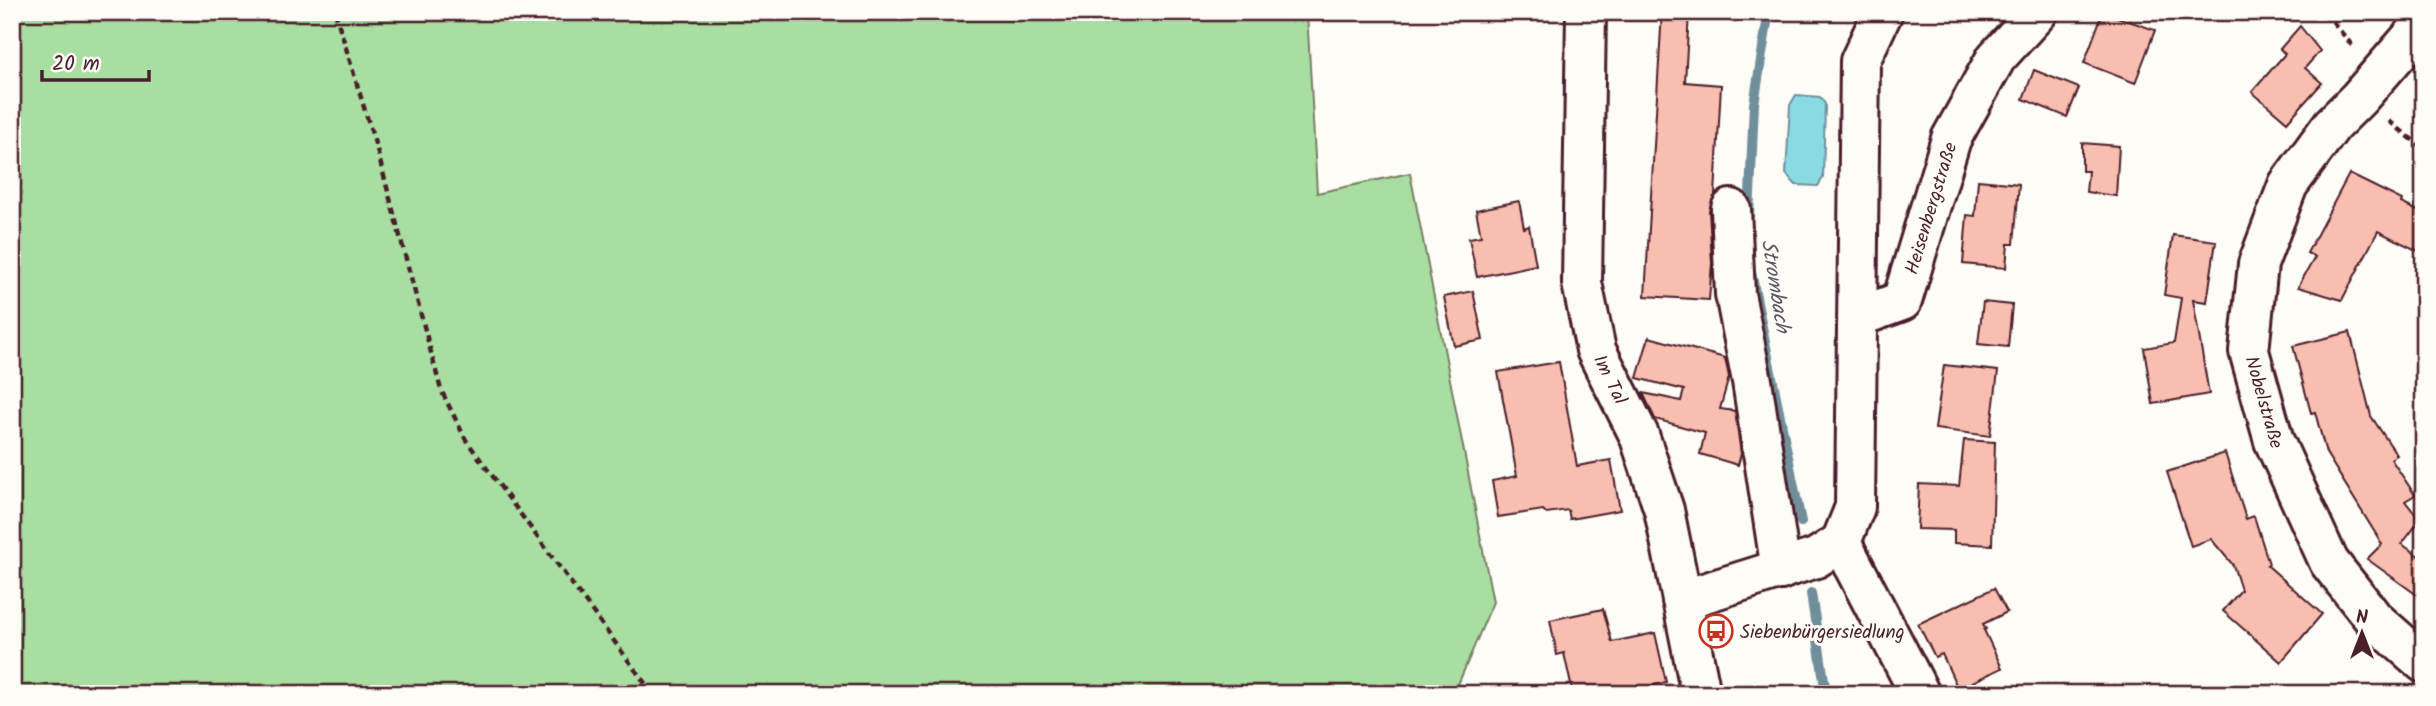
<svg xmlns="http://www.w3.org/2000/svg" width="2436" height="706" viewBox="0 0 2436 706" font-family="Kalam,sans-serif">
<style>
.green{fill:#a8dea1;stroke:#797e66;stroke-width:2}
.water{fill:#8adae4;stroke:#708f9a;stroke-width:2}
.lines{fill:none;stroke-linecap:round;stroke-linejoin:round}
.stream{stroke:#708f9a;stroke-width:10}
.building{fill:#f8beaf;stroke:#4a1f2b;stroke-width:2}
.minor-casing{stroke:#4a1f2b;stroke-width:44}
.major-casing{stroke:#4a1f2b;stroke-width:44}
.path{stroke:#4a1f2b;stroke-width:4.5;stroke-dasharray:7 5;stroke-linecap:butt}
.minor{stroke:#fdfcf7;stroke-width:38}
.major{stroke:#fdfcf7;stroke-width:38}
.labels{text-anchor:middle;stroke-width:6;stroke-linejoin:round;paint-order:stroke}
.street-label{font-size:19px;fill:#4a1f2b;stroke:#fdfcf7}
.poi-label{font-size:19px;fill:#4a1f2b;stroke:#fdfcf7;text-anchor:start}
.water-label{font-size:21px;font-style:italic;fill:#5d5762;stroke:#fdfcf7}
</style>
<rect width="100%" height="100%" fill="#fdfcf7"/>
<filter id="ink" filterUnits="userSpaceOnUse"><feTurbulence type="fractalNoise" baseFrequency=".0143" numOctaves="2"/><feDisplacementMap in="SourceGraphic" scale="14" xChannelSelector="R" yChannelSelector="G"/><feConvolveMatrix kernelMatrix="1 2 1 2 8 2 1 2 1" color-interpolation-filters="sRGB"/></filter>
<g filter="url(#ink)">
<path class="green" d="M12,12H1307L1317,193L1410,173L1493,602L1454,694H12Z"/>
<path class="water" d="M1796,95L1820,97L1825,104L1823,178L1818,186L1796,185L1786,174L1790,105Z"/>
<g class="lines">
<g class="stream">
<path d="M1749,217L1754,104L1767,23L1772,12"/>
<path d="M1751,272L1801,522"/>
<path d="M1811,593L1826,694"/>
</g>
</g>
<g class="building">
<path d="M1662,12H1689L1685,82L1721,85L1715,195L1709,210L1712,263L1709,300L1645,296Z"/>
<path d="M2103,12L2155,30L2135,83L2084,63Z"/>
<path d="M2300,26L2320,51L2305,68L2322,83L2287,122L2252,92L2285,54L2280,49Z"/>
<path d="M2034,70L2079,88L2067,117L2023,99Z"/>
<path d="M2082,143L2119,146L2116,196L2086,192L2088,171H2082Z"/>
<path d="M2349,174L2402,200L2401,203L2424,214V254L2378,231L2342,300L2298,287L2315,257L2307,253Z"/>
<path d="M1978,180L2019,184L2014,244H2008L2006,268L1963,264L1967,215L1975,216Z"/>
<path d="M1519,201L1524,228L1529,226L1536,265L1477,277L1469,238L1481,236L1476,210Z"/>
<path d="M2173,235L2216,241L2207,302L2193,300L2209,394L2153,404L2144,348L2174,343L2181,298L2164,295Z"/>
<path d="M1473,291L1483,340L1454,346L1444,297Z"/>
<path d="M1983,302L2012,305L2008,347L1978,344Z"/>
<path d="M2350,332L2371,416L2397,455L2391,459L2415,495L2405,501L2420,520L2402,544L2424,560V600L2367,559L2382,544L2326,453L2315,412L2311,413L2293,346Z"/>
<path d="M1649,337L1725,358L1729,377L1720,409L1735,411L1741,454L1738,465L1700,454L1705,433L1655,419L1643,393L1681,401L1684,390L1637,378Z"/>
<path d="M1559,362L1577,466L1611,460L1620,510L1570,519L1568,510L1546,513L1543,510L1498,517L1492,481L1517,476L1498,372Z"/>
<path d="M1944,365L1998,371L1990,436L1935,429Z"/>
<path d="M1964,440L1995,442L1992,545L1954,543V530L1917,529L1919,484L1959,486Z"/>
<path d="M2225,453L2246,519L2254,516L2269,564L2267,565L2322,614L2281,662L2223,611L2241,590L2233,565L2211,539L2191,546L2167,472Z"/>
<path d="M1994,588L2007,612L1983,624L1986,629L1984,630L2002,668L1958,689L1942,654L1935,657L1918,624Z"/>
<path d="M1603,609L1612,642L1655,633L1666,682L1620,694H1573L1564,653L1557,655L1550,620Z"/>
</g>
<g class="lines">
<defs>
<g id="minor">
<path d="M2424,23L2359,98L2332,125L2288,185L2258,264L2249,351L2274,441L2329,562L2374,619L2424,663"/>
<path d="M1731,209L1735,294L1752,381L1781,570"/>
<path d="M1858,317L1902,301L1951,139L1996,58L2038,12"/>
<path d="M1841,542L1855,507L1860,61L1883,12"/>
<path d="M1682,600L1816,558L1841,542L1920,694"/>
</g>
<path id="major" d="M1586,12L1582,283L1596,350L1639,435L1664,510L1701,694"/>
</defs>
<use href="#minor" class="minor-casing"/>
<use href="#major" class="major-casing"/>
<g class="path">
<path d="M335,12L377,150L441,390L466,440L653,694"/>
<path d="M2325,12L2354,48"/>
<path d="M2389,121L2424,149"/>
</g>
<use href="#minor" class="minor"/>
<use href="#major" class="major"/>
</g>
</g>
<defs>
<symbol id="bus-ring" viewBox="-11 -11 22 22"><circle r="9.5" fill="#fdfcf7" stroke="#c8321e" stroke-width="1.5"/><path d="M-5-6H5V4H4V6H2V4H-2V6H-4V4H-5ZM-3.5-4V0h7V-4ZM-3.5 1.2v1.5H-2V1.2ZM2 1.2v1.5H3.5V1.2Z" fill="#c8321e"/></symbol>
</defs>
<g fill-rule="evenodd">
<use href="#bus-ring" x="1697" y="612" width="38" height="38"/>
</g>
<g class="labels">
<g class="street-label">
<text transform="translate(1930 208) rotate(-73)" y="7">Heisenbergstraße</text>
<text transform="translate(1611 379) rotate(64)" y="7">Im Tal</text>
<text transform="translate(2265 402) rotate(74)" y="7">Nobelstraße</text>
</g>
<g class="poi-label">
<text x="1740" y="638">Siebenbürgersiedlung</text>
</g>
<g class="water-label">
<text transform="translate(1776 286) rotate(81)" y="7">Strombach</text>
</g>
</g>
<rect width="2436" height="706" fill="none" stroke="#fdfcf7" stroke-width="42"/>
<rect x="21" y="21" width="2394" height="664" fill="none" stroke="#4a1f2b" stroke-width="2.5" filter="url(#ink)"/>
<g transform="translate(2362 633)" stroke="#fdfcf7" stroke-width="5" paint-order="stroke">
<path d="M0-5L12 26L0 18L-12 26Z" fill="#4a1f2b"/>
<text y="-10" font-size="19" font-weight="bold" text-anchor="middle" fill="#4a1f2b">N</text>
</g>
<path d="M42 70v10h107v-10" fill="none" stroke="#4a1f2b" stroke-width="3.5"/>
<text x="52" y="70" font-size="21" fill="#4a1f2b" stroke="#fdfcf7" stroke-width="5" paint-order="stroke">20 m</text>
</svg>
